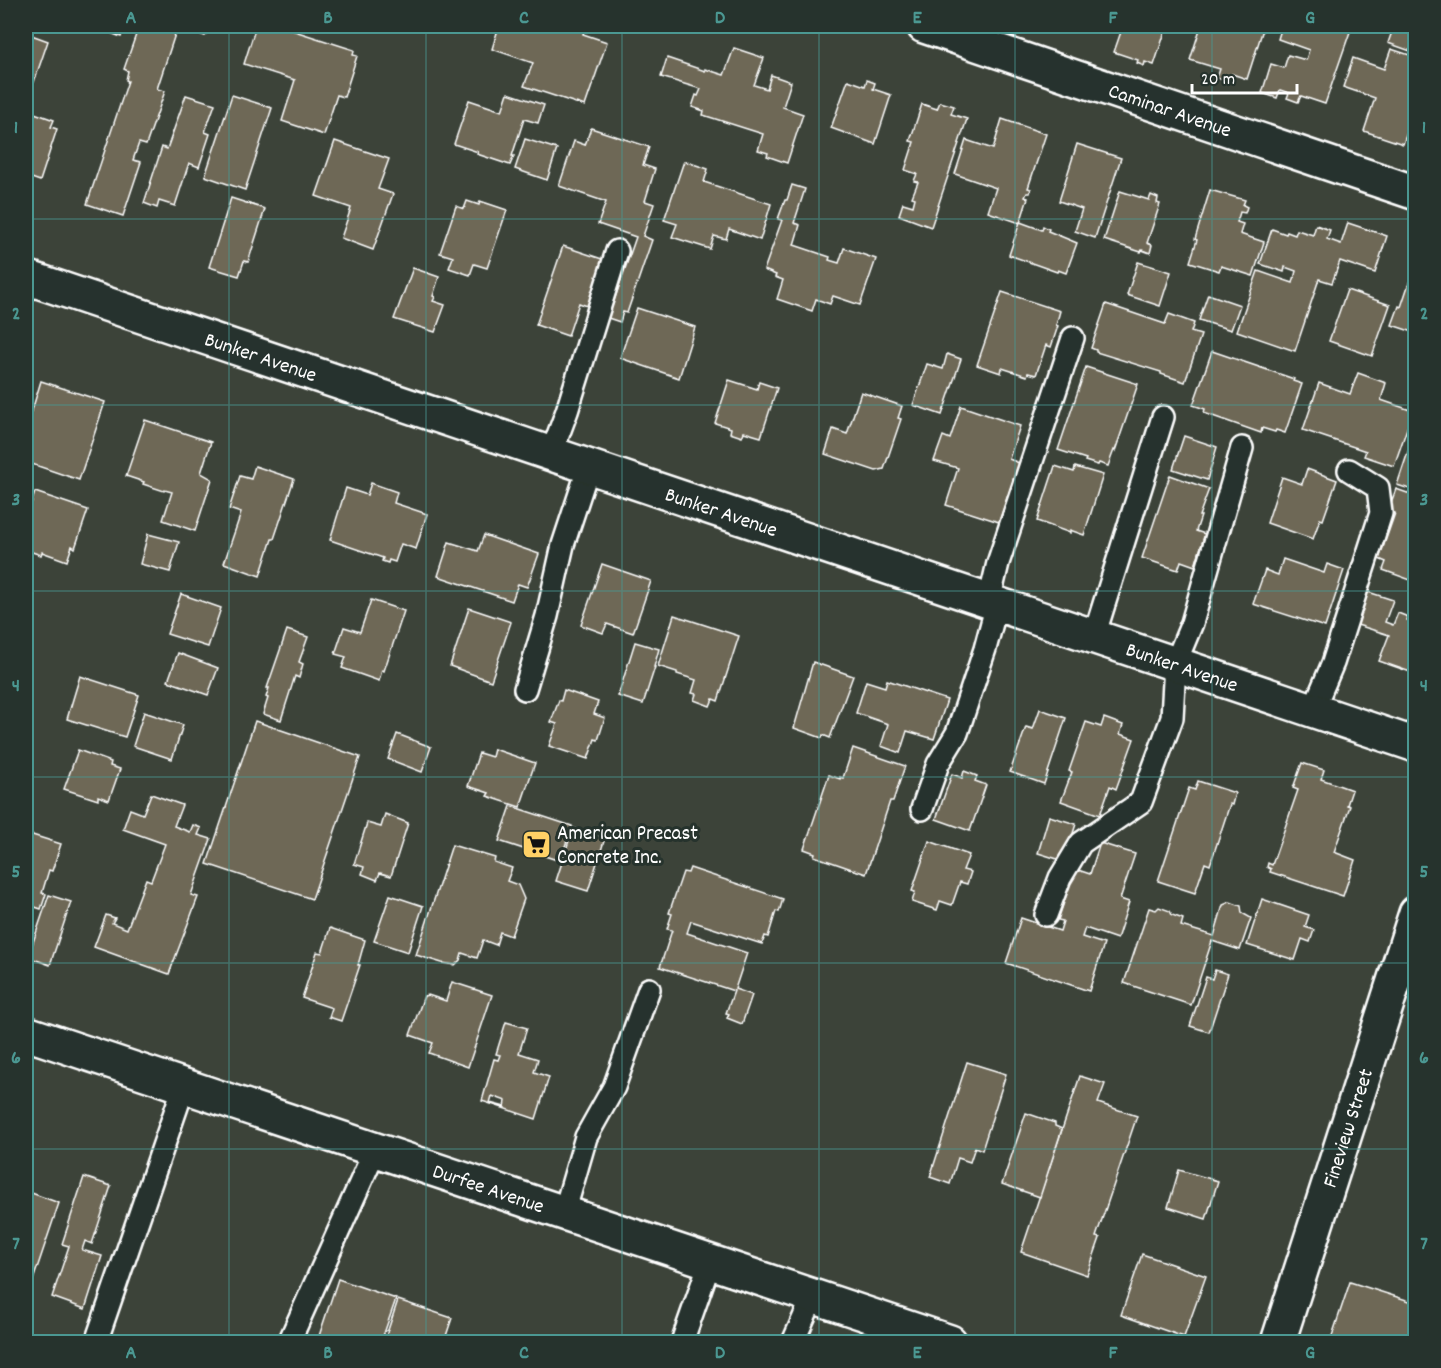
<svg xmlns="http://www.w3.org/2000/svg" width="1441" height="1368" viewBox="0 0 1441 1368" font-family="Dekko,sans-serif">
<style>
.building{fill:#6e6856;stroke:#fff;stroke-width:1.5;fill-rule:evenodd}
.lines{fill:none;stroke-linecap:round;stroke-linejoin:round}
.lane-casing{stroke:#fff;stroke-width:26}
.street-casing{stroke:#fff;stroke-width:38}
.secondary-casing{stroke:#fff;stroke-width:38}
.lane{stroke:#26332d;stroke-width:21}
.street{stroke:#26332d;stroke-width:33}
.secondary{stroke:#26332d;stroke-width:33}
.grid{fill:none;stroke:#4b9892;stroke-width:1.5;stroke-opacity:0.55}
.labels{text-anchor:middle;stroke-width:6;stroke-linejoin:round;paint-order:stroke}
.street-label{font-size:21px;fill:#fff;stroke:#26332d}
.poi-label{font-size:21px;fill:#fff;stroke:#26332d;text-anchor:start}
.neatline{fill:none;stroke:#4b9892;stroke-width:2}
.grid-label{font-size:20px;text-anchor:middle;font-weight:bold;fill:#4b9892}
</style>
<rect width="100%" height="100%" fill="#3c4339"/>
<filter id="ink" filterUnits="userSpaceOnUse"><feTurbulence type="fractalNoise" baseFrequency=".0167" numOctaves="2"/><feDisplacementMap in="SourceGraphic" scale="12" xChannelSelector="R" yChannelSelector="G"/><feConvolveMatrix kernelMatrix="1 2 1 2 8 2 1 2 1" color-interpolation-filters="sRGB"/></filter>
<g filter="url(#ink)">
<g class="building">
<path d="M96,26H125L121,37L100,29L101,27Z"/>
<path d="M139,26H159L176,31L157,89L165,91L146,145L139,143L133,160L141,162L123,216L87,204L128,81L126,80L128,71L124,69Z"/>
<path d="M176,26H209L205,36Z"/>
<path d="M256,26H279L354,50L353,55L357,56L344,97L337,95L324,135L282,121L295,80L244,64Z"/>
<path d="M499,26H559L576,31L577,27L584,30L583,34L607,42L585,106L524,86L533,63L492,49Z"/>
<path d="M1123,26H1167L1154,65L1145,62L1144,66L1137,63L1138,60L1114,52Z"/>
<path d="M1201,26H1264L1247,79L1232,74L1230,82L1217,78L1220,69L1190,60Z"/>
<path d="M1282,26H1352L1325,104L1301,96L1298,102L1287,98L1289,93L1280,90L1277,98L1262,93L1271,64L1284,68L1288,55L1306,60L1309,50L1278,39Z"/>
<path d="M1394,26H1416V53L1388,43Z"/>
<path d="M26,33L48,41L34,82L26,79Z"/>
<path d="M734,48L764,58L754,85L767,89L771,75L791,82L783,107L803,114L787,163L767,156L768,153L758,150L763,134L703,115L704,111L692,107L696,95L698,96L701,89L661,77L667,58L705,71V69L724,75Z"/>
<path d="M1391,49L1416,57V107L1403,144L1364,131L1375,98L1343,87L1353,58L1384,69Z"/>
<path d="M848,80L865,86L867,80L875,83L873,89L891,95L875,144L831,128Z"/>
<path d="M508,93L544,105L538,123L524,119L512,156H514L510,165L477,154L478,152L454,144L469,100L502,111Z"/>
<path d="M186,95L215,104L205,132L210,134L199,167L189,163L175,206L159,201L157,208L144,203L162,147L167,149Z"/>
<path d="M232,95L272,108L245,190L205,176Z"/>
<path d="M940,102L954,106L951,114L967,119L931,227L899,215L903,203L913,206L915,198L912,197L918,182L914,181L917,174L905,170L914,142L910,141L922,104L937,109Z"/>
<path d="M26,110L54,120L51,127L57,129L40,181L26,176Z"/>
<path d="M1002,119L1046,134L1028,188L1031,189L1030,193H1027L1025,197L1028,198L1020,223L988,212L996,188L955,174L966,140L993,149Z"/>
<path d="M591,128L649,147L643,165L655,169L645,201L654,204L643,236L652,240L627,313L623,312L620,322L608,318L636,237L598,224L606,202L559,186L574,141L585,145Z"/>
<path d="M525,139L557,149L547,180L515,169Z"/>
<path d="M335,141L389,159L378,189L393,194L373,250L341,238L351,208L316,196Z"/>
<path d="M1077,144L1121,158L1095,238L1075,231L1082,209L1059,201Z"/>
<path d="M684,161L708,169L704,182L771,204L760,240L729,229L726,239L714,236L710,249L672,237L677,224L664,220Z"/>
<path d="M792,185L805,189L794,223L800,225L794,245L830,257L829,260L839,263L844,248L876,259L860,305L833,296L830,304L816,299L812,311L777,299L783,280L775,277L776,275L764,270L782,220L778,219L785,200H787Z"/>
<path d="M1210,190L1245,200L1243,205L1247,207L1245,213L1240,212L1237,222L1243,224L1240,234L1264,242L1253,276L1221,266L1219,271L1190,262L1197,240L1195,239Z"/>
<path d="M1120,191L1149,200L1151,195L1158,198L1157,203L1160,204L1147,243L1152,245L1150,253L1142,250L1141,252L1104,240Z"/>
<path d="M231,198L265,209L248,262L244,261L239,276L209,267Z"/>
<path d="M467,201L479,205L480,201L507,210L487,268L474,264L470,275L449,268L453,257L440,253L456,206L464,209Z"/>
<path d="M1020,222L1042,230L1043,226L1049,229L1048,231L1077,243L1066,273L1058,270L1057,272L1009,255Z"/>
<path d="M1348,223L1387,236L1375,273L1340,261L1332,283L1319,279L1295,351L1237,331L1258,271L1293,283L1296,271L1285,267L1284,272L1260,264L1272,229L1286,234L1287,232L1295,235L1297,230L1313,235L1316,225L1330,230L1327,239L1341,244Z"/>
<path d="M563,246L605,260L590,307L579,303L568,336L536,325Z"/>
<path d="M1138,262L1171,272L1160,306L1127,295Z"/>
<path d="M1415,265L1416,266V333L1392,325L1399,306L1401,307Z"/>
<path d="M413,268L439,277L433,296L435,297L433,301L445,305L435,332L394,319Z"/>
<path d="M1347,290L1390,305L1372,356L1329,341Z"/>
<path d="M1002,292L1060,311L1056,325L1058,326L1051,347L1046,345L1036,375L1028,373L1027,376L1002,368L1001,373L977,365Z"/>
<path d="M1208,294L1240,305L1231,330L1199,320Z"/>
<path d="M1106,304L1165,324L1169,314L1194,323L1191,332L1201,335L1185,382L1161,374V372L1096,352V350L1091,348Z"/>
<path d="M637,308L695,327L679,378L620,358Z"/>
<path d="M1212,351L1294,379L1293,381L1302,384L1285,433L1276,430L1275,432L1262,428L1261,433L1204,413L1205,409L1193,405Z"/>
<path d="M947,354L961,359L942,415L913,405L927,364L943,369Z"/>
<path d="M1086,367L1138,384L1115,451L1114,450L1108,466L1099,463L1098,465L1085,461L1086,459L1058,450Z"/>
<path d="M1358,373L1386,383L1381,400L1413,411L1394,466L1364,456L1366,451L1303,430L1319,383L1350,394Z"/>
<path d="M729,380L757,389L759,382L777,388L761,437L744,432L742,437L730,433L731,428L715,423Z"/>
<path d="M41,381L105,402L79,480L26,462V430Z"/>
<path d="M861,392L902,406L898,418L901,419L884,469L876,471L825,454L833,429L847,434Z"/>
<path d="M961,406L1020,426L1009,459L1019,463L999,522L946,505L958,468L934,461L943,436L950,439Z"/>
<path d="M145,420L211,442L201,473L212,479L195,531L163,520L172,492L165,490L164,491L143,484L144,482L126,476Z"/>
<path d="M1415,431L1416,432V491L1397,485Z"/>
<path d="M1184,436L1217,447L1207,480L1173,469Z"/>
<path d="M255,466L294,479L274,539H272L260,576L224,563L241,513L229,509L240,476L251,479Z"/>
<path d="M1055,466L1074,472L1075,467L1103,475L1084,535L1070,530V533L1037,521Z"/>
<path d="M1307,469L1337,480L1323,520L1320,519L1313,539L1267,523L1282,477L1302,484Z"/>
<path d="M1170,475L1209,489L1199,516H1201L1196,531L1205,534L1195,566L1181,561L1178,570L1142,558Z"/>
<path d="M371,483L397,492L394,503L427,514L416,549L401,544L395,562L389,560L388,563L382,561L383,558L330,540L346,488L367,495Z"/>
<path d="M1396,489L1416,496V582L1383,570L1386,562L1379,559L1395,513L1388,511Z"/>
<path d="M35,492L88,510L75,548L72,546L67,561L42,552L41,555L26,550V519Z"/>
<path d="M148,534L179,542L170,572L140,564Z"/>
<path d="M484,535L539,554L527,587L518,584L512,601L438,576L449,542L478,551Z"/>
<path d="M1283,559L1324,573L1327,564L1344,570L1325,627L1253,604L1265,570L1278,575Z"/>
<path d="M602,564L651,581L633,633L607,624L603,633L581,625Z"/>
<path d="M1362,590L1393,600L1385,622L1393,625L1398,613L1408,617L1407,620L1416,623V674L1379,661L1389,635L1351,623Z"/>
<path d="M181,594L221,608L208,647L167,634Z"/>
<path d="M371,600L404,611L384,671L382,670L379,681L342,668L346,657L335,654L344,627L360,632Z"/>
<path d="M469,608L511,622L491,681L450,666Z"/>
<path d="M674,615L739,636L718,701L713,699L710,706L694,700L696,694L692,693L696,680L677,674V672L658,666Z"/>
<path d="M287,630L308,637L299,662L303,664L299,678L295,676L281,720L263,714L268,698L266,697L269,688H267Z"/>
<path d="M635,642L659,649L654,667H655L643,704L618,696Z"/>
<path d="M178,653L218,668L208,695L168,681Z"/>
<path d="M813,662L853,676L830,738L823,735L822,738L794,728Z"/>
<path d="M80,676L139,695L125,737L67,719Z"/>
<path d="M887,680L947,700L934,739L907,731L900,753L881,746L888,724L856,713L866,681L885,687Z"/>
<path d="M564,690L598,702L594,714L605,718L598,740L595,739L588,759L549,746L557,724L551,722L559,700L561,701Z"/>
<path d="M1040,709L1066,718L1044,784L1010,772L1026,727L1033,729Z"/>
<path d="M144,712L183,725L172,759L133,746Z"/>
<path d="M1104,718L1123,725L1120,734L1134,739L1116,789L1110,786L1100,815L1061,801L1072,772L1069,771L1086,722L1101,727Z"/>
<path d="M255,721L360,757L312,899L207,864Z"/>
<path d="M397,734L431,747L422,772L388,759Z"/>
<path d="M853,748L905,766L893,801H890L866,874L814,856L815,853L804,849L829,775L840,779V777L843,778Z"/>
<path d="M494,749L535,763L520,807L487,796L489,793L468,786L479,753L492,757Z"/>
<path d="M78,750L111,762L110,766L120,769L109,800L98,796V800L64,789Z"/>
<path d="M1302,763L1324,770L1321,779L1352,790L1347,805L1350,806L1334,852L1355,860L1343,896L1270,872L1271,869L1267,867L1268,863L1272,865L1298,790L1293,788Z"/>
<path d="M964,771L977,776L975,781L986,785L970,831L936,819L952,774L962,778Z"/>
<path d="M1198,781L1235,793L1232,805L1230,804L1210,865L1205,863L1195,893L1158,881L1189,788L1195,790Z"/>
<path d="M151,794L182,805L174,826L190,832L193,825L201,828L198,835L211,839L191,895L198,897L169,974L94,947L106,915L115,918L112,923L127,929L146,879L151,881L165,844L123,829L130,809L143,814Z"/>
<path d="M511,806L572,826L560,861L499,841Z"/>
<path d="M385,814L408,823L391,876L380,873L377,880L362,874L364,867L354,864L367,823L381,827Z"/>
<path d="M1049,816L1076,824L1064,861L1038,853Z"/>
<path d="M573,828L605,838L588,891L556,881Z"/>
<path d="M26,833L61,844L52,871L49,870L42,893L46,894L41,909L32,906L30,914L26,913Z"/>
<path d="M929,841L969,855L963,870L971,872L967,884L960,882L952,905L940,901L937,910L912,902L915,892L912,891Z"/>
<path d="M1100,843L1135,854L1120,899L1129,902L1117,939L1085,928L1082,937L1104,944L1089,991L1006,963L1021,918L1060,931L1063,921L1058,920L1075,869L1090,874Z"/>
<path d="M452,845L495,858L494,862L512,868L507,881L518,885L524,899L511,936L500,932L496,945L483,940L477,958L462,953L460,960L455,965L442,963L416,955Z"/>
<path d="M690,868L783,899L779,912L776,911L768,937L765,936L762,944L691,921L687,933L747,953L735,989L752,995L742,1024L727,1018L729,1014L726,1013L734,991L660,967L672,930L667,929L672,914L669,913L683,872L688,873Z"/>
<path d="M49,895L71,902L50,965L28,957Z"/>
<path d="M390,895L423,906L408,952L374,941Z"/>
<path d="M1262,899L1309,915L1305,927L1314,930L1310,942L1302,939L1295,960L1247,945Z"/>
<path d="M1230,902L1241,906L1242,913L1251,918L1240,950L1212,941L1191,1005L1124,983L1149,908L1156,910L1159,907L1170,911L1172,915L1183,919L1181,926L1214,936L1223,905Z"/>
<path d="M330,928L365,940L358,965H360L341,1021L329,1017L332,1008L302,998L317,952L322,953Z"/>
<path d="M1215,970L1228,974L1209,1032L1190,1026L1206,977L1212,979Z"/>
<path d="M452,982L492,995L468,1067L429,1053L433,1043L410,1035L424,996L428,995L446,1001Z"/>
<path d="M506,1022L527,1028L519,1053L538,1059L534,1072L549,1077L536,1119L482,1101L494,1059L498,1060L500,1055L496,1054ZM492,1096L506,1101L505,1107L490,1103Z"/>
<path d="M967,1062L1006,1074L982,1150L975,1147L970,1162L958,1158L950,1184L930,1177Z"/>
<path d="M1080,1076L1105,1084L1098,1103L1137,1116L1096,1237L1100,1238L1087,1275L1021,1252Z"/>
<path d="M1026,1113L1055,1123V1126L1062,1129L1040,1197L1002,1184Z"/>
<path d="M1179,1170L1218,1181L1206,1219L1168,1207Z"/>
<path d="M84,1177L111,1186L92,1244L85,1241L82,1250L102,1256L85,1309L52,1297L69,1246L62,1244Z"/>
<path d="M26,1191L59,1203L26,1301Z"/>
<path d="M1142,1254L1206,1276L1184,1337L1121,1315Z"/>
<path d="M338,1279L396,1299L381,1342H317Z"/>
<path d="M1350,1282L1416,1303V1342H1330Z"/>
<path d="M398,1300L452,1318L444,1342H384Z"/>
</g>
<g class="lines">
<defs>
<g id="lane">
<path d="M551,454L567,411L617,251"/>
<path d="M989,601L998,563L1073,338"/>
<path d="M1094,636L1163,417"/>
<path d="M525,689L547,616L563,545L589,466"/>
<path d="M1313,710L1333,663L1381,513L1378,488L1349,470"/>
<path d="M922,809L938,764L957,733L985,649L997,604"/>
<path d="M1046,915L1060,878L1081,843L1141,802L1172,718L1175,664L1192,623L1242,448"/>
<path d="M564,1213L586,1137L614,1087L649,989"/>
<path d="M96,1342L184,1086"/>
<path d="M289,1342L375,1150"/>
<path d="M682,1342L710,1262"/>
<path d="M793,1342L813,1297"/>
</g>
<g id="street">
<path id="s1" d="M924,26L1416,193"/>
<path id="s2" d="M26,277L1416,745"/>
</g>
<g id="secondary">
<path id="s3" d="M26,1033L950,1342"/>
<path id="s4" d="M1278,1342L1416,913"/>
</g>
</defs>
<use href="#lane" class="lane-casing"/>
<use href="#street" class="street-casing"/>
<use href="#secondary" class="secondary-casing"/>
<use href="#lane" class="lane"/>
<use href="#street" class="street"/>
<use href="#secondary" class="secondary"/>
</g>
</g>
<path class="grid" d="M229,26V1342M426,26V1342M622,26V1342M819,26V1342M1015,26V1342M1212,26V1342M26,219H1416M26,405H1416M26,591H1416M26,777H1416M26,963H1416M26,1149H1416"/>
<defs>
<symbol id="supermarket-square" viewBox="-11 -11 22 22"><rect x="-9" y="-9" width="18" height="18" rx="4" fill="#ffd166" stroke="#26332d"/><path d="M-6-5.5h2.5l.6 2H6L4.5 2H-2.5L-4.4-4H-6ZM-1.5 3.2a1.3 1.3 0 1 0 .1 0ZM3 3.2a1.3 1.3 0 1 0 .1 0Z" fill="#111"/></symbol>
</defs>
<g fill-rule="evenodd">
<use href="#supermarket-square" x="520" y="828" width="33" height="33"/>
</g>
<g class="labels">
<g class="street-label">
<text dy="7" stroke="none"><textPath href="#s1" startOffset="260">Caminar Avenue</textPath></text>
<text dy="7" stroke="none"><textPath href="#s2" startOffset="248">Bunker Avenue</textPath></text>
<text dy="7" stroke="none"><textPath href="#s2" startOffset="734">Bunker Avenue</textPath></text>
<text dy="7" stroke="none"><textPath href="#s2" startOffset="1220">Bunker Avenue</textPath></text>
<text dy="7" stroke="none"><textPath href="#s4" startOffset="225">Fineview Street</textPath></text>
<text dy="7" stroke="none"><textPath href="#s3" startOffset="488">Durfee Avenue</textPath></text>
</g>
<g class="poi-label">
<text x="557" y="839">American Precast<tspan x="557" dy="24">Concrete Inc.</tspan></text>
</g>
</g>
<rect width="1441" height="1368" fill="none" stroke="#26332d" stroke-width="66"/>
<path d="M1192 84v9h105v-9" fill="none" stroke="#ffffff" stroke-width="3"/>
<text x="1201" y="84" font-size="18" fill="#ffffff" stroke="#26332d" stroke-width="4.5" paint-order="stroke">20 m</text>
<rect x="33" y="33" width="1375" height="1302" class="neatline"/>
<g class="grid-label">
<text x="131" y="23">A</text>
<text x="328" y="23">B</text>
<text x="524" y="23">C</text>
<text x="720" y="23">D</text>
<text x="917" y="23">E</text>
<text x="1113" y="23">F</text>
<text x="1310" y="23">G</text>
<text x="16" y="133">1</text>
<text x="1424" y="133">1</text>
<text x="16" y="319">2</text>
<text x="1424" y="319">2</text>
<text x="16" y="505">3</text>
<text x="1424" y="505">3</text>
<text x="16" y="691">4</text>
<text x="1424" y="691">4</text>
<text x="16" y="877">5</text>
<text x="1424" y="877">5</text>
<text x="16" y="1063">6</text>
<text x="1424" y="1063">6</text>
<text x="16" y="1249">7</text>
<text x="1424" y="1249">7</text>
<text x="131" y="1358">A</text>
<text x="328" y="1358">B</text>
<text x="524" y="1358">C</text>
<text x="720" y="1358">D</text>
<text x="917" y="1358">E</text>
<text x="1113" y="1358">F</text>
<text x="1310" y="1358">G</text>
</g>
</svg>
